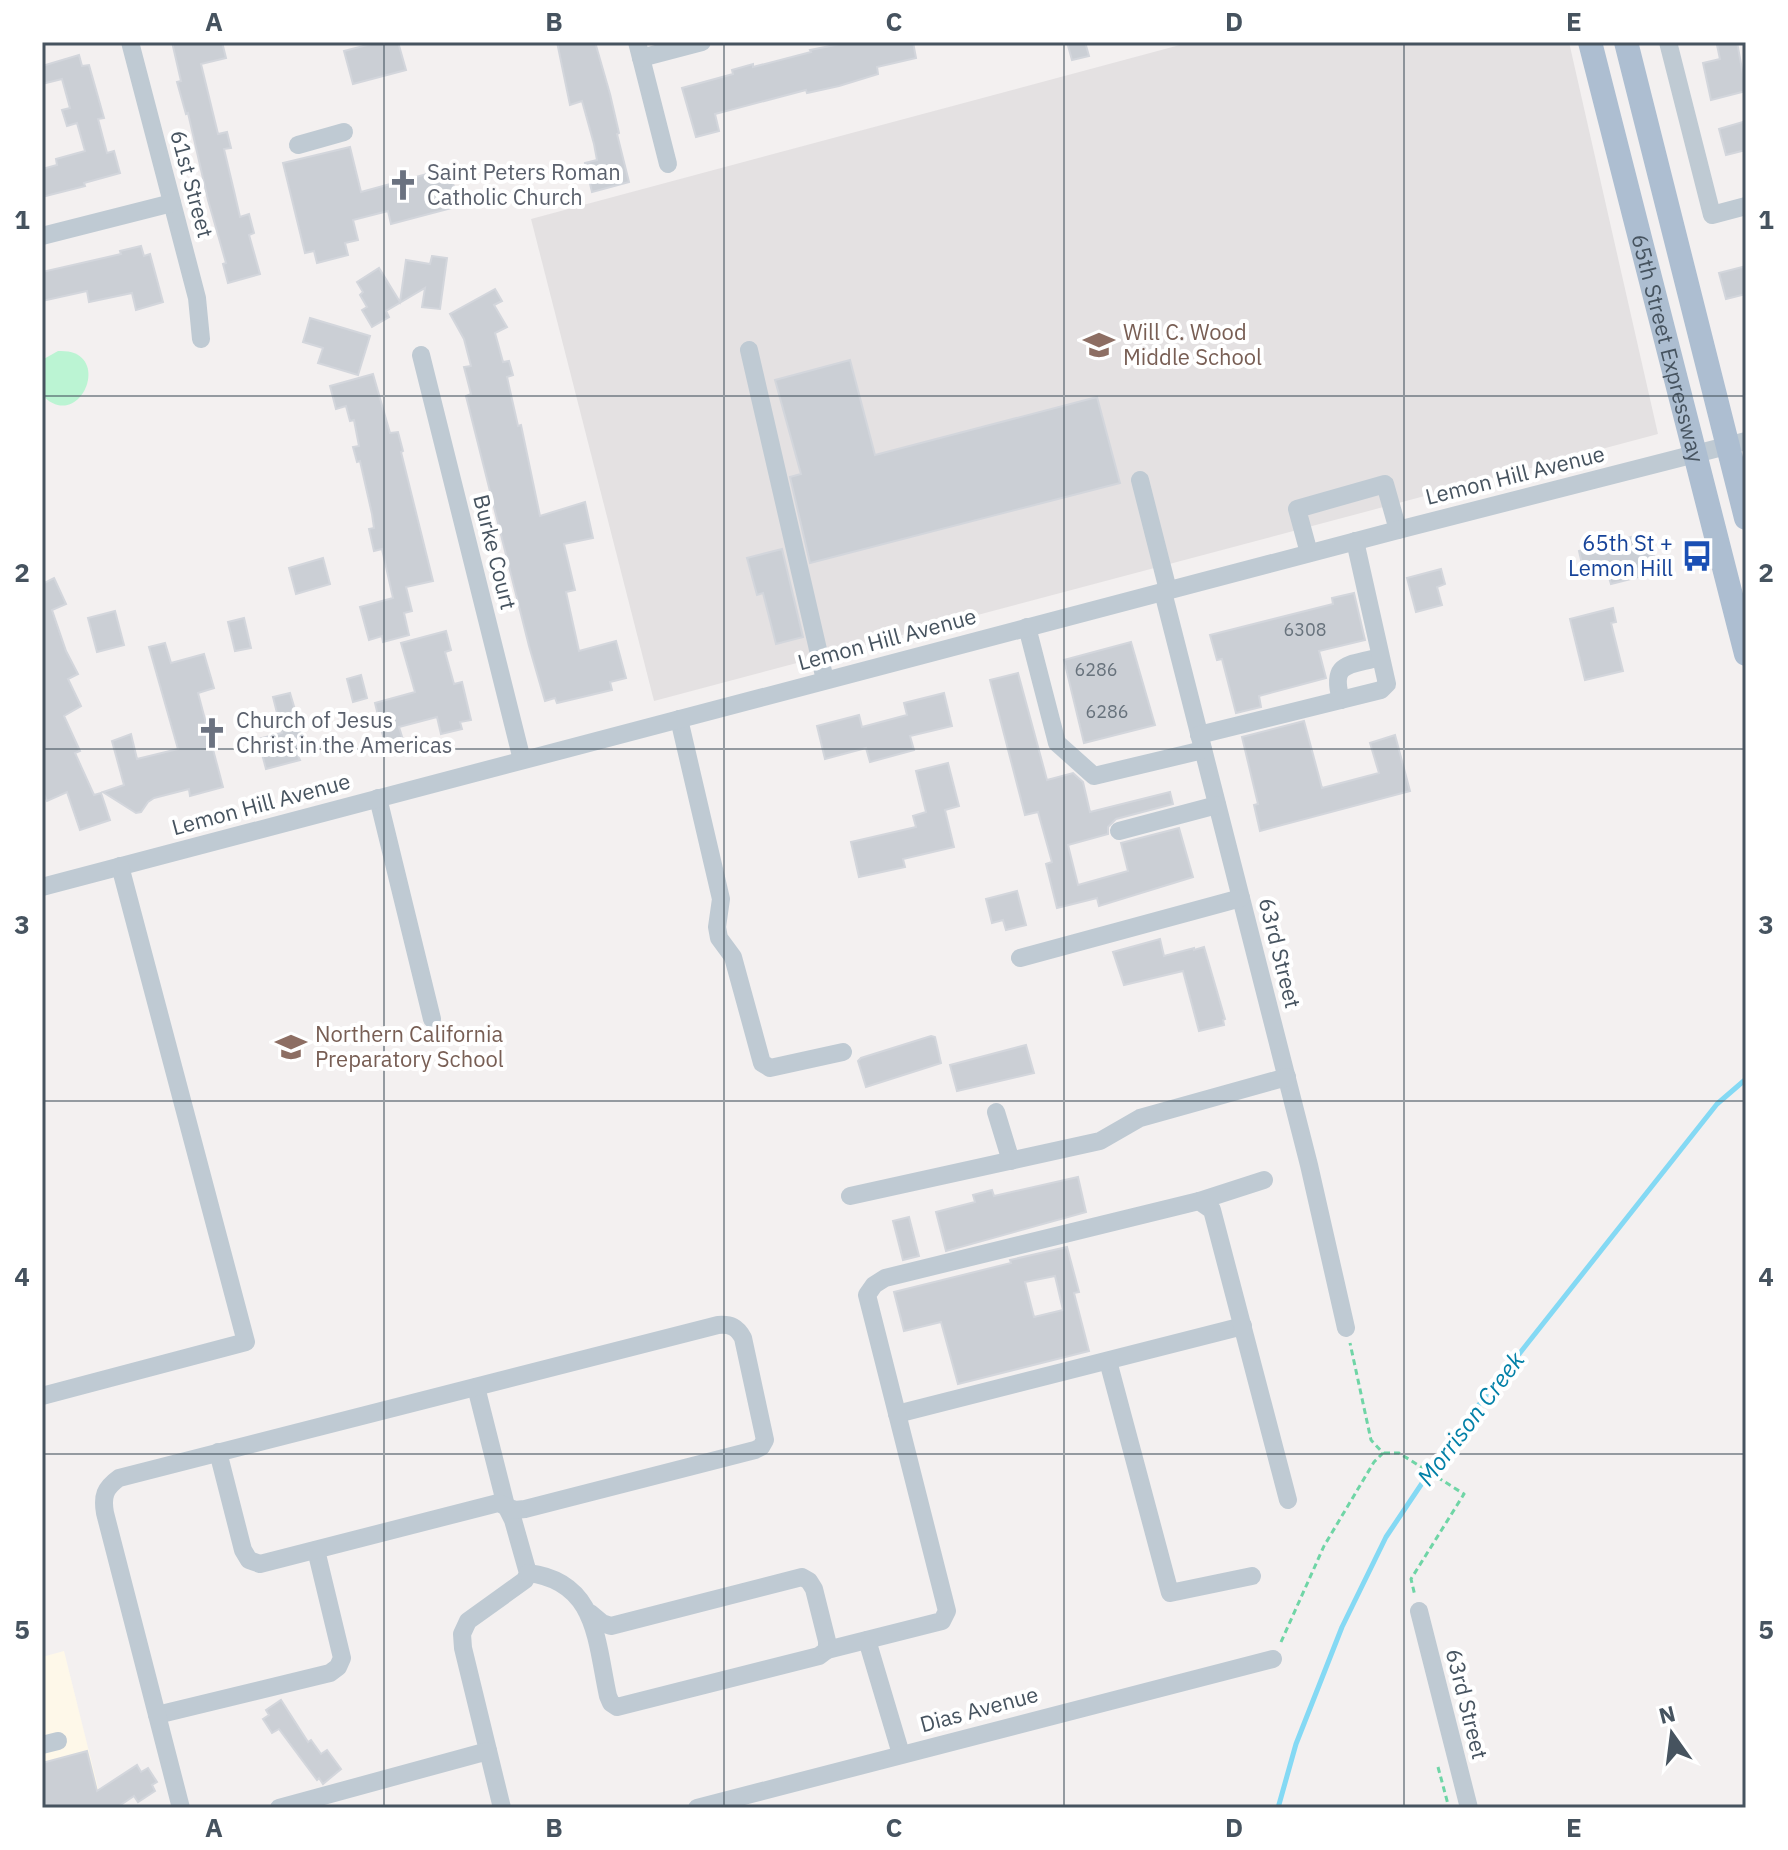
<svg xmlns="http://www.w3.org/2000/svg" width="1788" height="1850" viewBox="0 0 1788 1850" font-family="'IBM Plex Sans',sans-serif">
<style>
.commercial{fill:#fef8e9}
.education{fill:#e4e1e2}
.green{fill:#bbf4d3}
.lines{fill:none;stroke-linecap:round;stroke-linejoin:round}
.stream{stroke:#84d9f4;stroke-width:5}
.building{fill:#cbcfd5;stroke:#d3d6dc;stroke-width:2;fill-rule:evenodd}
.path{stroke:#6fd5a6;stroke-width:3;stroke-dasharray:6 4;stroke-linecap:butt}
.minor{stroke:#bfcad3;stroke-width:18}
.major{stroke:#adbed1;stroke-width:24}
.grid{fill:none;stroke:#46535f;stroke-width:2;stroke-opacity:0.55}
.labels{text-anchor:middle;stroke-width:8;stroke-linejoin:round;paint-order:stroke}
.number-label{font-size:18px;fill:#67727c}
.worship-label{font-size:22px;fill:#5b616d;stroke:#fff;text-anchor:start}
.street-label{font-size:22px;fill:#46535f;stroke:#fff}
.education-label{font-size:22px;fill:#785e54;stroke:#fff;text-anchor:start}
.transit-label{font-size:22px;fill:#164399;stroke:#fff;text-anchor:end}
.water-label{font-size:24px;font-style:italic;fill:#0280a7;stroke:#fff}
.neatline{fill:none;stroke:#46535f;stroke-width:3}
.grid-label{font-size:26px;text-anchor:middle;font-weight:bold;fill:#46535f}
</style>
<rect width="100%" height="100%" fill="#f3f0f0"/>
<path class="commercial" d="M64,1651L103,1808H42V1657Z"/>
<path class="education" d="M1191,42H1569L1658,434L654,701L531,219Z"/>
<path class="green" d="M58,351C116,348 80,435 42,395V360Z"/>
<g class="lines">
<path class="stream" d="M1278,1808L1296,1744L1342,1627L1386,1537L1451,1440L1717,1104L1746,1079"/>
</g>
<g class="building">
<path d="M172,42H222L226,58L201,64L218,134L227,132L231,148L224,149L234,191L240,217L249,214L254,233L249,235L260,274L228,283L223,264L226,263L208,200L188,113L186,114L177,82L181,81Z"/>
<path d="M379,42H398L406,70L353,84L344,51Z"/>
<path d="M557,42H595L610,94L619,133L617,134L629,182L592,192L585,163L597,160L594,144L582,101L570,105Z"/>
<path d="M850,42H913L916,58L877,67L878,74L839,86L807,93L806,90L715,114L719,131L696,137L682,88L733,74L732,70L753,64V67L811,52L810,50Z"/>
<path d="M1067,42H1085L1089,56L1072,60Z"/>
<path d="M1728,42H1737L1746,91L1711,100L1703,63L1720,59L1717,45Z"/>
<path d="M79,55L82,66L89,65L104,118L98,119L107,153L114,151L120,173L84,183L85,186L42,197V169L57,165L56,159L85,151L77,123L67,126L62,110L70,108L62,79L42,84V66Z"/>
<path d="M1746,121V150L1726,155L1719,129Z"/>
<path d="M350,147L361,192L449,168L459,206L391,224L388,211L353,220L358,240L345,243L348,255L317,263L314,251L305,253L283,163Z"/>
<path d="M141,246L144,256L150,254L163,302L136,310L132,293L89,302L87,291L42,301V272L121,254L120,251Z"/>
<path d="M432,256L447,258L440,309L422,307L425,288L386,311L389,317L372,327L362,310L367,307L360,295L363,292L357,282L379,268L400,302L406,260L430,264Z"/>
<path d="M1746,266V294L1726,299L1719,273Z"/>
<path d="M495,289L502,301L494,305L507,327L495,333L503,362L509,361L513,375L507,377L518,426L521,425L540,516L585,502L593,538L564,544L575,590L566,592L579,651L616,641L626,678L610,682L612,690L557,703L555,698L545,701L529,646L466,396L471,394L464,367L471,366L464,339L450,314Z"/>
<path d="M310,318L370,336L358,375L318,363L323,348L303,342Z"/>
<path d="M850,360L875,455L1097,397L1120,483L810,563L790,477L801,474L775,380Z"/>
<path d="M373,374L390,433L398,432L403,451L401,452L433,581L406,587L412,611L404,613L409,635L383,642L382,636L369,640L360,607L393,598L382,549L374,551L369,529L374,528L372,514L360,461L357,462L353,447L359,446L354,420L350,421L346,406L336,409L330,386Z"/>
<path d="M1635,536L1636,541L1649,537L1658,572L1611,584L1607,571L1585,577L1579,551Z"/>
<path d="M782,549L803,637L776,644L763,593L757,595L747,558Z"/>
<path d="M323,558L330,584L296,594L289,568Z"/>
<path d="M1441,569L1445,584L1437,587L1442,605L1416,612L1407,578Z"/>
<path d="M54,578L66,604L52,610L66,651L78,674L68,679L81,706L64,716L80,751L75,753L94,795L101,793L110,820L80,830L67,792L47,801L42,790V584Z"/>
<path d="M1354,593L1365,640L1319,651L1326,678L1259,696L1261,707L1236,713L1222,659L1217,660L1210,635L1333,604L1332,598Z"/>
<path d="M1613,608L1616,622L1611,623L1623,671L1585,680L1570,619Z"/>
<path d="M115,611L124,645L97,652L88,618Z"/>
<path d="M244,618L251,648L235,651L228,622Z"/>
<path d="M446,631L451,650L445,652L454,684L462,682L471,720L460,722L462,729L441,734L437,717L399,727L404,743L386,748L375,703L415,692L401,643Z"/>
<path d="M1131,642L1155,725L1084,743L1064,660Z"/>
<path d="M165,643L171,663L204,654L214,688L198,693L223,787L190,796L189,789L154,798L148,802L141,812L136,813L103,792L124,785L112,741L131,734L137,759L178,749L149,647Z"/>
<path d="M1018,673L1047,780L1073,773L1083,782L1090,812L1170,792L1173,804L1116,819L1108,827V834L1068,845L1078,885L1128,871L1121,843L1179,828L1193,877L1099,906L1097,898L1057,908L1046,864L1052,862L1038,812L1025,815L990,680Z"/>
<path d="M361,675L367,698L353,702L347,679Z"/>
<path d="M290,693L308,753L298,756L300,760L266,769L258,739L282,733L273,697Z"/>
<path d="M944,693L952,726L910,736L914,750L870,762L866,748L825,759L817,726L859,715L862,727L907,715L904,703Z"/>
<path d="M1304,721L1322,788L1379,773L1370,743L1395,735L1410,791L1260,831L1254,805L1258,804L1242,737Z"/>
<path d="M948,763L959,806L945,810L954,847L903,859L905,867L859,877L851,842L916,827L913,816L926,812L916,771Z"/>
<path d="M1017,891L1026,925L1006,930L1003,920L992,923L986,899Z"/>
<path d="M1160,939L1164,956L1194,948V950L1204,947L1225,1019L1223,1020L1224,1025L1199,1031L1183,971L1124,985L1113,952Z"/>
<path d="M931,1036L935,1037L941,1063L866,1087L858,1061L861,1058Z"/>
<path d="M1026,1045L1034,1073L957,1091L950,1065Z"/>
<path d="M1078,1177L1086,1212L946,1251L936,1212L975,1202L973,1195L992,1190L994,1196Z"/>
<path d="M909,1217L919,1256L903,1260L893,1221Z"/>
<path d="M1067,1247L1079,1292L1074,1293L1089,1351L958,1384L941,1322L904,1331L894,1292L1011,1263L1010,1260ZM1055,1276L1063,1310L1034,1317L1025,1282Z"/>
<path d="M281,1700L308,1742L311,1740L321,1754L327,1750L341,1769L323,1784L319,1778L317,1780L279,1729L272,1733L263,1719L269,1715L266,1710Z"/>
<path d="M87,1751L97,1791L137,1765L141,1772L148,1768L157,1782L152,1785L155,1791L138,1802L134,1796L116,1808H42V1763Z"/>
</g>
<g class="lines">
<g class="path">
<path d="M1384,1453H1399L1464,1494L1411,1579L1415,1596"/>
<path d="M1281,1642L1324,1546L1374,1462L1383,1453L1371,1440L1350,1343"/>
<path d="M1438,1767L1449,1808"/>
</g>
<g class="minor">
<path d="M130,42L197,298L201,339"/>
<path d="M637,42L668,164"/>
<path d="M1668,42L1712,215L1746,206"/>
<path d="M641,58L702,42"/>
<path d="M298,145L344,132"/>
<path d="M42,236L172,203"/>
<path d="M749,350L825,680"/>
<path d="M421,355L522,760"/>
<path d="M1140,480L1168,590"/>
<path d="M1309,553L1297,509L1385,484L1398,530"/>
<path d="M1163,592L1309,1165L1346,1328"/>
<path d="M1027,627L1057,743L1094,776L1203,750"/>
<path d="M1341,700C1330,661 1349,666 1380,657"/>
<path d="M679,719L721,899L717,927L719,938L733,957L762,1063L770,1068L843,1052"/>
<path d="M1199,735L1381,690L1387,684L1355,541"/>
<path d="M378,798L432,1019"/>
<path d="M1119,831L1217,805"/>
<path d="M42,887L1398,530L1746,441"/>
<path d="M1020,958L1241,898"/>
<path d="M996,1112L1011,1161"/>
<path d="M850,1196L1100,1141L1140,1118L1287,1077"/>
<path d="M1199,1201L1264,1180"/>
<path d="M1108,1361L1170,1593L1252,1576"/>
<path d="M476,1387L506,1506L513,1520L528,1573L525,1580L468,1621L462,1634L463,1648L502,1808"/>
<path d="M42,1396L246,1342L120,866"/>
<path d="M897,1414L1243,1326"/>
<path d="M528,1573C597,1581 596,1641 608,1696L611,1703L617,1707L819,1656L827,1650V1641L814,1589L809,1581L802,1577L611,1626L602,1623L590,1613"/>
<path d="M1419,1611L1469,1808"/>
<path d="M867,1640L901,1754"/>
<path d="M827,1650L942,1621L947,1611L867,1295L874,1285L885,1278L1199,1201L1212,1210L1288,1500"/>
<path d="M157,1715L330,1673L338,1667L342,1658L316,1550"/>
<path d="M42,1745L58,1741"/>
<path d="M181,1808L105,1513C102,1496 105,1488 119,1478C318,1427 518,1376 718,1325C731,1324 737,1327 743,1338L765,1440L761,1447L755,1450L525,1509L515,1510L498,1503L260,1564L249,1560L243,1550L218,1452"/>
<path d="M279,1808L488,1751"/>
<path d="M697,1808L1273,1659"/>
</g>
<g class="major">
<path id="s1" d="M1590,42L1746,654"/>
<path d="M1626,42L1746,518"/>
</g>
</g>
<path class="grid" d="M384,42V1808M724,42V1808M1064,42V1808M1404,42V1808M42,396H1746M42,749H1746M42,1101H1746M42,1454H1746"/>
<defs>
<symbol id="church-bare" viewBox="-9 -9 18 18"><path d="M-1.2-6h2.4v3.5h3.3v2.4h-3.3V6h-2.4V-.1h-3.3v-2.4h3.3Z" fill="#6b7280" stroke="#fff" stroke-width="2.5" paint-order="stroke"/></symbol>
<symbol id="school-bare" viewBox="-9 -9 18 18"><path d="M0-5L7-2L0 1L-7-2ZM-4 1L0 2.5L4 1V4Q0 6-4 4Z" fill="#8d6e63" stroke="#fff" stroke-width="2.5" paint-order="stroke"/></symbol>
<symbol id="bus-bare" viewBox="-9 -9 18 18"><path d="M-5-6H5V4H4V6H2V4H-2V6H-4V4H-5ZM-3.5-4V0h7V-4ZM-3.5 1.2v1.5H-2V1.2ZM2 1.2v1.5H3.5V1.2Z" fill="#1a4fb4" stroke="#fff" stroke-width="2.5" paint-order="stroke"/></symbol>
</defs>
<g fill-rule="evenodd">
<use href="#church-bare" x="381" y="163" width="44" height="44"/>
<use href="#school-bare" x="1077" y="323" width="44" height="44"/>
<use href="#bus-bare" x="1675" y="534" width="44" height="44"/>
<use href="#church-bare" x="190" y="711" width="44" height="44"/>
<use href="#school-bare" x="269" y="1025" width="44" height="44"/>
</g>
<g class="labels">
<g class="number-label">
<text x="1305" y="636">6308</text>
<text x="1096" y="676">6286</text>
<text x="1107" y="718">6286</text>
</g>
<g class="worship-label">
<text x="427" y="180">Saint Peters Roman<tspan x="427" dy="25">Catholic Church</tspan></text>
<text x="236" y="728">Church of Jesus<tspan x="236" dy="25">Christ in the Americas</tspan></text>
</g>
<g class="street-label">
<text transform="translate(192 184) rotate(75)" y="8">61st Street</text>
<text dy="8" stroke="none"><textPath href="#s1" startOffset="316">65th Street Expressway</textPath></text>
<text transform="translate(1515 475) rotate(-14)" y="8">Lemon Hill Avenue</text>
<text transform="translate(495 552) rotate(76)" y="8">Burke Court</text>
<text transform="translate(887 639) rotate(-15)" y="8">Lemon Hill Avenue</text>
<text transform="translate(261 804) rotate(-15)" y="8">Lemon Hill Avenue</text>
<text transform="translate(1280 953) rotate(76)" y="8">63rd Street</text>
<text transform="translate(1467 1704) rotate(76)" y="8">63rd Street</text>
<text transform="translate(979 1709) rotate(-15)" y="8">Dias Avenue</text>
</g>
<g class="education-label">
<text x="1123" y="340">Will C. Wood<tspan x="1123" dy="25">Middle School</tspan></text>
<text x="315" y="1042">Northern California<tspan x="315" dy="25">Preparatory School</tspan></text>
</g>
<g class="transit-label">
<text x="1673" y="551">65th St +<tspan x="1673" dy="25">Lemon Hill</tspan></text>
</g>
<g class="water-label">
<text transform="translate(1471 1419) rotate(-53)" y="8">Morrison Creek</text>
</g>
</g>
<rect width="1788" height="1850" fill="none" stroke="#ffffff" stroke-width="88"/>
<g transform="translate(1672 1734) rotate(346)" stroke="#ffffff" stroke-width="6" paint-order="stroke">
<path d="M0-6L14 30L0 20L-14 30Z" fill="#46535f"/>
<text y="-12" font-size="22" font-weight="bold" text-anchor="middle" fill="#46535f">N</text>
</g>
<rect x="44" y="44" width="1700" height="1762" class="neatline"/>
<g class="grid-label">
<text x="214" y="31">A</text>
<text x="554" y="31">B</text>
<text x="894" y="31">C</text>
<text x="1234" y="31">D</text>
<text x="1574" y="31">E</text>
<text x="22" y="229">1</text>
<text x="1766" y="229">1</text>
<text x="22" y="582">2</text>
<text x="1766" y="582">2</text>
<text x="22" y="934">3</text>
<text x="1766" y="934">3</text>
<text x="22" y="1286">4</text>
<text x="1766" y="1286">4</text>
<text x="22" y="1639">5</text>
<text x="1766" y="1639">5</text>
<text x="214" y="1837">A</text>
<text x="554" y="1837">B</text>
<text x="894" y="1837">C</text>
<text x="1234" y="1837">D</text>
<text x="1574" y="1837">E</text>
</g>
</svg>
